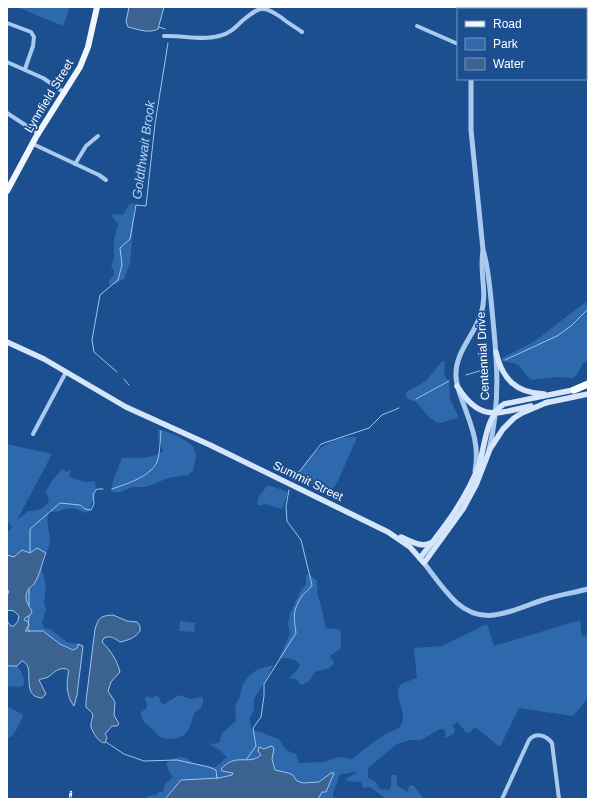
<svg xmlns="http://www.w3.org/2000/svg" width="595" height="806" viewBox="0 0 595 806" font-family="Helvetica,sans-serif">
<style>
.green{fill:#2e69ad}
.water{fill:#3c6290;stroke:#9cc4f0}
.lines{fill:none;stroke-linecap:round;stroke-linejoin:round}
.stream{stroke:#9cc4f0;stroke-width:1}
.minor{stroke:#a9c9ee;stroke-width:4}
.tertiary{stroke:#a9c9ee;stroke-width:5}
.secondary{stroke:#d6e6fa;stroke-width:5.5}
.primary{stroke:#f0f6ff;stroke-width:6}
.motorway{stroke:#fff;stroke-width:7}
.rail-casing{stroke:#fff;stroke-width:2.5}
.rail{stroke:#1b4f8f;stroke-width:1;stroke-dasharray:3;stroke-linecap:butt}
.labels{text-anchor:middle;stroke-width:3.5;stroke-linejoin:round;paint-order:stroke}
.street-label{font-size:12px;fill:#fff;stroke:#1b4f8f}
.water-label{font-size:13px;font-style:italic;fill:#b5d3f5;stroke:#1b4f8f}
</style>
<rect width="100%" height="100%" fill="#1b4f8f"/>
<g class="green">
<path d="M17,7H70L63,26Z"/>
<path d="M130,204H135L130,263L124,279L115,284L109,285V281L114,275V270L111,268L114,257V240L118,224L112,216L113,214L123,215L128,206Z"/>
<path d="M588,302V361L583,363L576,376L572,378L556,377L531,380C517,366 524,364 502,361V358L535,341L583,304Z"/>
<path d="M442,361L445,362C444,370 443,376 449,381L450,399L458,416L457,418L441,423H437L429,417L416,402L407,398L406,393L408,391L426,381Z"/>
<path d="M158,429L173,434L188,442L194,448L196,456L193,471L188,475L168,478L146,487H133L120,492H113L111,490L113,481L122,458C134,457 153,460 163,451L158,436Z"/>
<path d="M357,437L338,481L332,490H324L306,481L303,484L294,481C298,477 298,473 302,468C313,450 335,435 357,437Z"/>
<path d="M7,444L52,454L17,520L28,511C39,510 42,511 49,501L46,492L51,482L62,469L67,472L71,470L69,476L70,477L84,482L94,481C100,492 91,500 90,511L85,513C80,510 75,508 69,508C62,509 56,514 49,511C43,528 56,535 46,553L37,548L30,553L22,550L14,557L7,555V533L12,527L7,521Z"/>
<path d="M268,485L288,492L282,509L265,504L260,506L257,504L259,496Z"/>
<path d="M41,566L46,585L44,603L46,609L42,623L44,628L50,629L67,642L78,644L77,648L74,650L60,644L43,631H25L29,625L28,622L24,620L25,618L30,615L31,608C21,596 27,593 34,584C38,579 39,571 41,566Z"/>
<path d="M306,575H310L317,581V593L321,605L325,626L327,628L338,629L341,632V648L330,656L334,662C331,670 323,669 315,672L309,681L302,685L299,683L297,679H291L290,677L298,669L300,665C296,658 287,658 279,658L290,634L288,624L290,614L300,592L306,584Z"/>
<path d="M580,620L582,636L588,635V698L573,716L519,708L500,747L475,727L473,729L471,732L467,733L457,722L452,726L455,730L454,733L446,738L445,737L446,732L444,729H440L421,740H410L397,744L368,768V778L376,782L380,789L389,790L391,786V777L392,775H396L397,777V786L408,792L409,786L411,785L414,786L424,799L385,798L370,787L363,788L362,784L360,782L347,781L346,779L358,771L344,774H340L333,793V799H318L331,773L319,782L303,783L297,781L293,775L288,773L275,770L272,759L274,748L261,749V756C251,764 236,756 225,764L227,771L233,773L232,775L219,778L181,780L165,799H145L148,796L156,795L158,791L161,792L163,791L165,784L173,777L170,773L166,764C170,759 180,756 186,758C189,759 191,762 194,763C197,765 212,767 215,767C220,765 222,760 227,757L220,750L209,744L219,743L222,733L236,721L235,707L240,696L243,684L249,676L258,669L273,665L267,678L254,699V710L250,718L251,728L253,731L260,732L279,739C285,750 283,749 296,754L299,763L325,762L338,757L352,759C364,750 375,740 388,733C393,730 398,730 401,725C409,714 390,691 402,684C406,681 412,680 417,678L414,648L442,646L487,624L494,646Z"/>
<path d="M180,621L195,623L194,632L179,631Z"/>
<path d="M7,664L9,666H17C22,672 25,678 24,685L20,687L7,686Z"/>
<path d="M157,695L163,705L179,695L191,699L201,697L203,698C203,706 202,708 195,712C192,718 191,727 186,733C181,739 166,741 159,736C157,734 155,732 152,729C146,723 141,722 141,712L146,709L147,704L145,699L147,696L152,698Z"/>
<path d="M9,707L22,714L23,717C18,724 16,736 8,738L7,742V708Z"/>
</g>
<g class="water">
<path d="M129,7H164L158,29C149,34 137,29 128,27L126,22Z"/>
<path d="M37,548L46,553C42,562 40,575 34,584C30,588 26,590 26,597C26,603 30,606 32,612L30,615L25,618L24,620L28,622L29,625L25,631H43L60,644L73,650L77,648L78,644L83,646L77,695L74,706C66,697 66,681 69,671L67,669C58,667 55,672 48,677C45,679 42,678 39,680L46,694L42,698C19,697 37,665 22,661L17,666H9L7,664V621L11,626H14L18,621L19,616L14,611L7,610V596L9,591L7,590V555L14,557L22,550L30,553Z"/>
<path d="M113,615L127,621L137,622L140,626V631C135,638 129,640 120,642C114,638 111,635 104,638L102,642C111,651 117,660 120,672L111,682L108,691L115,702L114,715L119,724L117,726H112L105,734L107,737L105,743C99,743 93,733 91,727C90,723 93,718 93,714L86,707V701L95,629C99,617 100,616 113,615Z"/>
<path d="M271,746L274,748L272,759L275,770L288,773L293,775L297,781L303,783L319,782L331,773H334L326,792H322L318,799H165L181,780L219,778L232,775L233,773L222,771L221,769C236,752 249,766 261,755L258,751L259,747L264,749Z"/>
</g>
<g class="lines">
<g class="stream">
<path d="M159,27L165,29"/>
<path d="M505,360L557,336L571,326L588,309"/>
<path d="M117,372L94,352L92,340L100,295L118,280L122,265L120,248L130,239L136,205L146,206L155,124L168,43"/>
<path d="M466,375L489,368"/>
<path d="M124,379L129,385"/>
<path d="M416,399L449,381"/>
<path d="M293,480L291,476L292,473L299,472L321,444L369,428L382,415L399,408"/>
<path d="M112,489C126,484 150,477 157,462C160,455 160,440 161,431"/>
<path d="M30,552V529L60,503L80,505L85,509L91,510L94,504L93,494L97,489H103"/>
<path d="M29,606V588"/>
<path d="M29,616L28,630L30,632"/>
<path d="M106,742L124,754L144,761L177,760L209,767L216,770L217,779"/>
<path d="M246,760L256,746L253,728L261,717L264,696V684L296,633C294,617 292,611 302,596C305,591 308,592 312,585L301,540L287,521L286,506L289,490"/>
</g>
<g class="minor">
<path d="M7,23L31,32L34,37L33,46L25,69"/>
<path d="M417,26L458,44"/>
<path d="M164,36C182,35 202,41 219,36C229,34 235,28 242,21C259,7 263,4 282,18C288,23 295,27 302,32"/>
<path d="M7,62L43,78L65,93"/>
<path d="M7,113L39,134"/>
<path d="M33,144L99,175L106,180"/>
<path d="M75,164L86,146L98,136"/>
<path d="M33,434L66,372"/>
<path d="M502,799L529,740C536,732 546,735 552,743L559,799"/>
</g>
<g class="tertiary">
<path d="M475,9V7"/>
<path d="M471,79V130L483,250C489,269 490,290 492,310C497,360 501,400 489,450"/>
<path d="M475,471C480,444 471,425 462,400C459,392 456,384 456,376C455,352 474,336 481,314C488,293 479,272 483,251"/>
<path d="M424,563C434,576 444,591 457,603C485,628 514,609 543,600C558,595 573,593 588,589"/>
</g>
<g class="secondary">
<path d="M7,342L44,359L126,407L210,445L388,532L410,547L424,563L463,509L476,485L490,449L503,429L514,418L522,413L548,402"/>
<path d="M496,352C502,379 516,393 544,394"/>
<path d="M457,386C480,422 495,414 531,406"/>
<path d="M545,403L588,394"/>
<path d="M401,537C411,541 421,548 431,543"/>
<path d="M420,558C443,529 466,500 479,465C485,446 486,415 504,404L578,389"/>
</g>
<path class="primary" d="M7,191L36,137L80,67L88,47L97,7"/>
<path class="motorway" d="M574,390L588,384"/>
<defs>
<path id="rail" d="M70,799L71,792"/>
</defs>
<use href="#rail" class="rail-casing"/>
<use href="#rail" class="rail"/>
</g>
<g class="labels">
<g class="street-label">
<text transform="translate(49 96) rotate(-59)" y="4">Lynnfield Street</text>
<text transform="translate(483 356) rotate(-93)" y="4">Centennial Drive</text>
<text transform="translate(308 481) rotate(26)" y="4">Summit Street</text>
</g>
<g class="water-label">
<text transform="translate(143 150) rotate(-82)" y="5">Goldthwait Brook</text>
</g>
</g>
<rect width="595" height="806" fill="none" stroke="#ffffff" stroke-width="16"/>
<rect x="457" y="8" width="130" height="72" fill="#1b4f8f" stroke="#7695bc"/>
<rect x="465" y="21" width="20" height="6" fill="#f0f6ff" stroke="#7695bc"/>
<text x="493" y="28" font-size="12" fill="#ffffff">Road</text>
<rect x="465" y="38" width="20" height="12" fill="#2e69ad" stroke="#7695bc"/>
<text x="493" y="48" font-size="12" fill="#ffffff">Park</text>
<rect x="465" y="58" width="20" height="12" fill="#3c6290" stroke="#7695bc"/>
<text x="493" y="68" font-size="12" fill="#ffffff">Water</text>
</svg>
